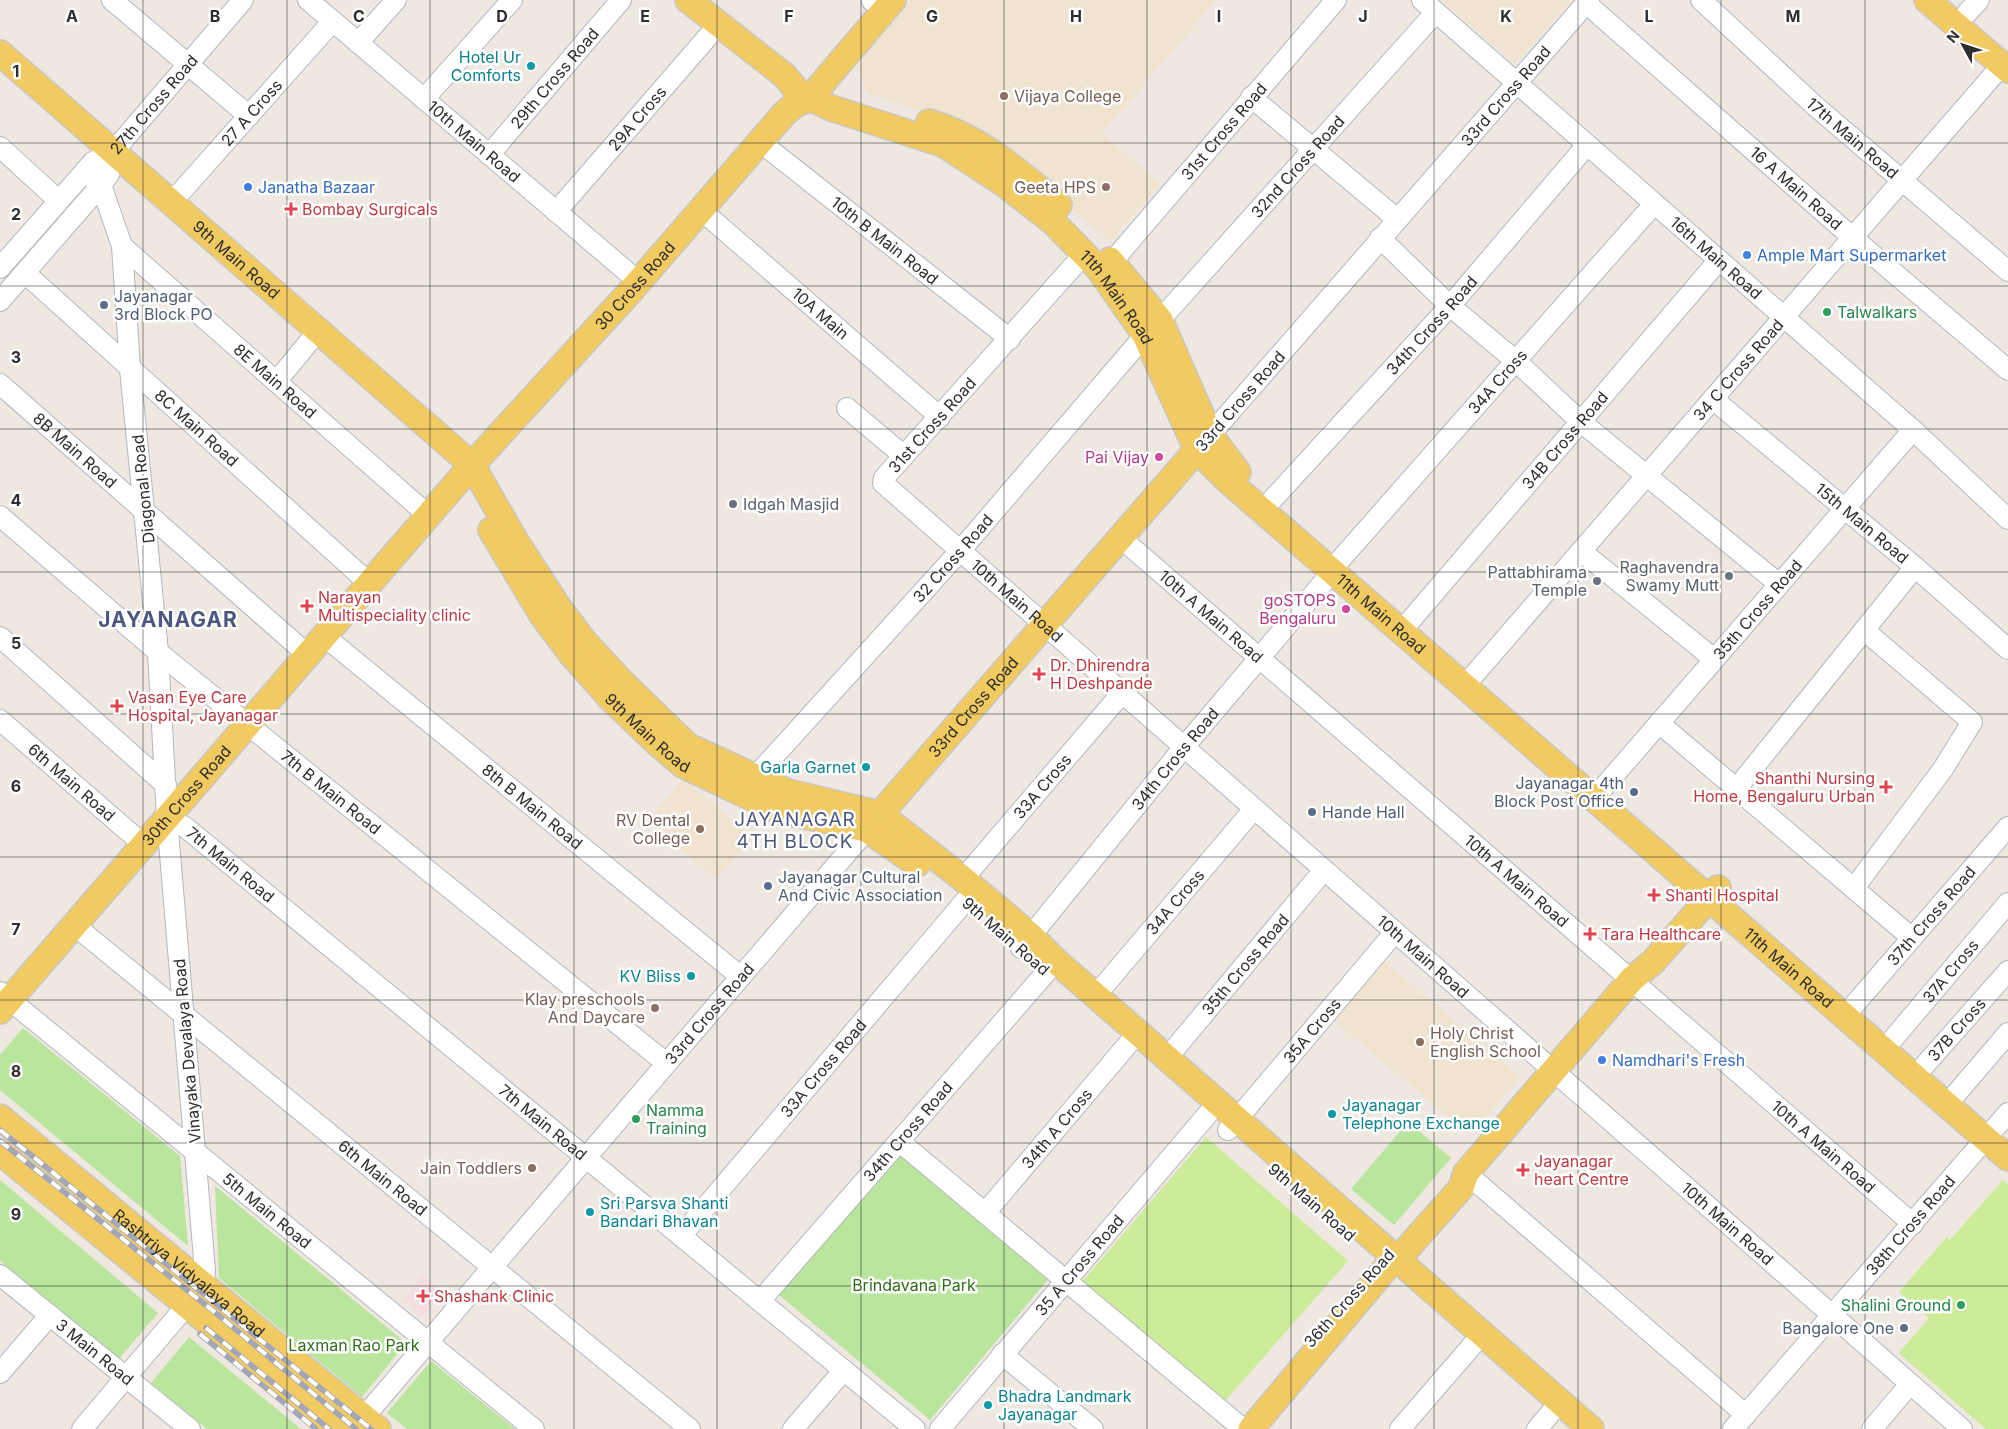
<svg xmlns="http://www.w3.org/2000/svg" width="2008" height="1429" viewBox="0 0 2008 1429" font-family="Inter,sans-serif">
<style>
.education{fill:#f0e4d0}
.medical{fill:#f5dee0}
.green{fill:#b9e59d}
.pitch{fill:#ccec99}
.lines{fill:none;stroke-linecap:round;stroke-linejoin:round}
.minor-casing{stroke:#b3b7c0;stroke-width:22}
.major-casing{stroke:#c8c8c8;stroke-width:28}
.minor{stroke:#fff;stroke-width:20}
.major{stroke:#f2ca62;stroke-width:25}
.rail-casing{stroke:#a2a6b7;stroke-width:5.5}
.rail{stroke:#fff;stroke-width:4;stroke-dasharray:11;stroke-linecap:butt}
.grid{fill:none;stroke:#2d2d2d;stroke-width:1;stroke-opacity:0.55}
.culture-dot{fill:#0f9aa8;stroke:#fff;stroke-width:2}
.education-dot{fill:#8d6e63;stroke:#fff;stroke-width:2}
.shop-dot{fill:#3f7fe0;stroke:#fff;stroke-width:2}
.health-dot{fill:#e0444e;stroke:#fff;stroke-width:2}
.service-dot{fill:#5c6f8a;stroke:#fff;stroke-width:2}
.leisure-dot{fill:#2e9e5b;stroke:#fff;stroke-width:2}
.hotel-dot{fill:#d1479c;stroke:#fff;stroke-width:2}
.worship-dot{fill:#6b7280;stroke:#fff;stroke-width:2}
.labels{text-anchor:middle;stroke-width:5;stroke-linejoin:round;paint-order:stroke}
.culture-label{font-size:16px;fill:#0d838f;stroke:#fff;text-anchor:end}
.street-label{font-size:16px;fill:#2d2d2d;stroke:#fff}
.education-label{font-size:16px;fill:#785e54;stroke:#fff;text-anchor:end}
.shop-label{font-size:16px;fill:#366cbe;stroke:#fff;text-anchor:start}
.health-label{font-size:16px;fill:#be3a42;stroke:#fff;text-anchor:start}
.service-label{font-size:16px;fill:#4e5e75;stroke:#fff;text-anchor:start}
.leisure-label{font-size:16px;fill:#27864d;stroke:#fff;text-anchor:start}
.hotel-label{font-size:16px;fill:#b23c85;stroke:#fff;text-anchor:end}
.worship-label{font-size:16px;fill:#5b616d;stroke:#fff;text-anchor:end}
.park-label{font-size:16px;fill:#306d1b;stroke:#fff}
.quarter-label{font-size:19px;letter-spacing:1px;fill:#4c587f;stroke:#fff}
.district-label{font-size:21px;font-weight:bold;letter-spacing:1px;fill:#4c587f;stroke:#fff}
.grid-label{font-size:16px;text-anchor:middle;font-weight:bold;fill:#2d2d2d;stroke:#fff;stroke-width:5;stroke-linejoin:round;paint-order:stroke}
</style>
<rect width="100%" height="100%" fill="#eee8e0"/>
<g class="education">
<path d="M909,0H1216L1102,133L1160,184L1110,241L1052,191L942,117L866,93L857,60Z"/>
<path d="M1442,0H1571L1515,64Z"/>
<path d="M683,779L753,837L717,879L648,821Z"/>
<path d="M1382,959L1520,1076L1470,1135L1332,1019Z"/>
</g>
<path class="medical" d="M423,1275L444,1292L423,1317L402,1300Z"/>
<g class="green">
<path d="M23,1028L180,1156L188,1246L0,1090V1055Z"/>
<path d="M1408,1122L1451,1158L1394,1225L1351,1189Z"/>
<path d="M900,1150L1051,1276L930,1420L779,1295Z"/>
<path d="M0,1180L158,1313L118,1360L0,1261Z"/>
<path d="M215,1186L406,1343L362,1397L219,1278Z"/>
<path d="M189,1337L301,1429H207L151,1383Z"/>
<path d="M431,1361L515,1429H407L387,1413Z"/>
</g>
<g class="pitch">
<path d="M1206,1137L1348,1261L1224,1402L1083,1281Z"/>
<path d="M2003,1180L2008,1184V1429H1986L1899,1353L1929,1318L1899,1292L1947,1237L1950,1240Z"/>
</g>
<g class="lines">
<defs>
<g id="minor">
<path d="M112,0L249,116"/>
<path id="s1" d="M308,0L639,282"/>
<path d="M872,0V1"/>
<path id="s2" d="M1422,0L1913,430L2008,519"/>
<path id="s3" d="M1701,0L1814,105L2008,271"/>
<path id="s4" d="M1586,3L1853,238L2008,370"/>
<path d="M1967,13L1979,0"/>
<path d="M358,43L396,0"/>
<path d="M1251,97L1397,219"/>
<path d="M424,99L512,0"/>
<path id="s5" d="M760,142L1010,339"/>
<path d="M0,147L58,200"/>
<path id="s6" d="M489,155L621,0"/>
<path id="s7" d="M171,203L333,21"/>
<path id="s8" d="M701,210L940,417"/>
<path id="s9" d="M556,212L718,25"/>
<path d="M1380,238L1450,306L1517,362L1581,422L1779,584"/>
<path id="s10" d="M122,246L429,516"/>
<path id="s11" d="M1085,253L884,478L883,483L1962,1429"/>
<path id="s12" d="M1112,262L1336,0"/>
<path id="s13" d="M0,268L93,162L113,152L243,0"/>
<path id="s14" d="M25,273L370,584"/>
<path d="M0,301L101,185L109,174L113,152"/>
<path id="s15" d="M1160,320L1436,12"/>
<path d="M276,382L318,331"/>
<path id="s16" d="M0,384L308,655"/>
<path id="s17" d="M1713,399L1915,567L2008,649"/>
<path d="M847,408L904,456"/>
<path id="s18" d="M1210,435L1589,0"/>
<path id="s19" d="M1271,501L1450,306L1587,145"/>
<path id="s20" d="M0,516L158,652L666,1063"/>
<path id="s21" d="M1122,539L1913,1224"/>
<path d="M1581,551L1714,659"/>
<path id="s22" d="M1340,560L1654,204"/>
<path id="s23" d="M1410,621L1719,260"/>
<path id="s24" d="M324,636L740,976"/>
<path d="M0,637L166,785"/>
<path id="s25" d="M1473,676L2002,65"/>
<path id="s26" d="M0,720L144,845"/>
<path d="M1659,723L1912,938"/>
<path id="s27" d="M755,777L960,551L1145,335"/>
<path id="s28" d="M1603,788L1913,430"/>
<path d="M1737,788L1915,567"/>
<path id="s29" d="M167,818L185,827L915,1429"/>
<path id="s30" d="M963,879L1122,693"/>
<path d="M1854,888L1943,769L1972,722L1864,630"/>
<path id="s31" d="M74,925L690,1429"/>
<path id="s32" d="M1021,948L1184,747L1333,571"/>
<path id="s33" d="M0,992L534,1429"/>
<path id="s34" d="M1096,995L1254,809"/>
<path id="s35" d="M1854,1005L2008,827"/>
<path id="s36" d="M1893,1039L2008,903"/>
<path id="s37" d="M1167,1058L1324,870"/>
<path id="s38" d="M1924,1066L2008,971"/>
<path d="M1956,1094L2008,1033"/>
<path id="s39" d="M1228,1130L1395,932"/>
<path d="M899,1141L1243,1429"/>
<path d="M1466,1173L1746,1415"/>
<path id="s40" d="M985,1213L1129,1043"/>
<path id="s41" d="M681,1236L965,901"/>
<path id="s42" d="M0,1275L190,1429"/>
<path id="s43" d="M760,1301L1056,961"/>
<path d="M1002,1354L1093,1429"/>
<path d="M0,1373L50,1315"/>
<path id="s44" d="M364,1417L875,820"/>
<path d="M82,1429L204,1285L205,1271L167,818L158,652L130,369L122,246L101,185L85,171"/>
<path d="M793,1429L844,1370"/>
<path id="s45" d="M940,1429L1218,1102"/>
<path d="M1400,1429L1483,1333"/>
<path d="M1537,1429L1560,1402"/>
<path id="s46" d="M1733,1429L2008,1113"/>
<path d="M1872,1429L1910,1384"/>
</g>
<g id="major">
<path id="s47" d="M688,0L785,76L798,92L831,108L943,144L1003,183L1053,222L1098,268L1145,335L1197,450L1227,480L2008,1158"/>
<path d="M1927,0L2008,70"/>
<path id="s48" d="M0,53L472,465L515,540L559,608L584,641L622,682L688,746L788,792L880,814L963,879L1031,936L1056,961L1591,1429"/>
<path d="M929,122C980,137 1019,172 1059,205"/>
<path d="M1110,260L1160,320L1210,435L1238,472"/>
<path id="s49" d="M491,530L542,615L572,655L611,699L656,742L683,765L777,810L866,829L917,864"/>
<path id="s50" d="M880,814L1208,437"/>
<path id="s51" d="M0,1011L472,465L629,293L784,114L794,105L809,99L893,0"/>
<path id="s52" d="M0,1117L378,1429"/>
<path d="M0,1152L338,1429"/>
<path d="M1251,1429L1386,1268L1398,1259L1461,1188L1466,1173L1632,979L1653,962L1718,888"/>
</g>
</defs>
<use href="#minor" class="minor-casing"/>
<use href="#major" class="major-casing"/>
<use href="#minor" class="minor"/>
<use href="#major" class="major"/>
<defs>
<g id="rail">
<path d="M0,1130L371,1429"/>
<path d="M0,1141L217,1314L356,1429"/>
<path d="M206,1328L329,1429"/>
<path d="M200,1334L316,1429"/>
</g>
</defs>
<use href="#rail" class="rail-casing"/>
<use href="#rail" class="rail"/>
</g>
<path class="grid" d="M143,0V1429M287,0V1429M430,0V1429M574,0V1429M717,0V1429M861,0V1429M1004,0V1429M1147,0V1429M1291,0V1429M1434,0V1429M1578,0V1429M1721,0V1429M1865,0V1429M0,143H2008M0,286H2008M0,429H2008M0,572H2008M0,714H2008M0,857H2008M0,1000H2008M0,1143H2008M0,1286H2008"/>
<g class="culture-dot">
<circle cx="531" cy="66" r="5"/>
<circle cx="866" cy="767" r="5"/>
<circle cx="691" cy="976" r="5"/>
<circle cx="1332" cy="1114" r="5"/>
<circle cx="590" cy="1212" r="5"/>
<circle cx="988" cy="1405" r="5"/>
</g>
<g class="education-dot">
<circle cx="1004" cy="96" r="5"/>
<circle cx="1106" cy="187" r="5"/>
<circle cx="700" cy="829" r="5"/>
<circle cx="655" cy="1008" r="5"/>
<circle cx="1420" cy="1042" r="5"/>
<circle cx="532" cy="1168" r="5"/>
</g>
<g class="shop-dot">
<circle cx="248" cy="187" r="5"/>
<circle cx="1747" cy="255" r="5"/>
<circle cx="1602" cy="1060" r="5"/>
</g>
<g class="health-dot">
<path d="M288.5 201.5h5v5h5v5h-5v5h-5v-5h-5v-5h5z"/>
<path d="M304.5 598.5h5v5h5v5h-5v5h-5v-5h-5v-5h5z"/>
<path d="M1036.5 666.5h5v5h5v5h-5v5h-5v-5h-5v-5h5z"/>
<path d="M114.5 698.5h5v5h5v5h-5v5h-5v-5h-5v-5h5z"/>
<path d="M1883.5 779.5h5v5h5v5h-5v5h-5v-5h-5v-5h5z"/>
<path d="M1651.5 887.5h5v5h5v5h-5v5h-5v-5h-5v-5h5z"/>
<path d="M1587.5 926.5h5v5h5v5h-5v5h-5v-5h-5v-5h5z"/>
<path d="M1520.5 1162.5h5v5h5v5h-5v5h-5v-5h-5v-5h5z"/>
<path d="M420.5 1288.5h5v5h5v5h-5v5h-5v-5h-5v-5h5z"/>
</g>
<g class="service-dot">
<circle cx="104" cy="305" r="5"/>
<circle cx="1634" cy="792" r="5"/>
<circle cx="1312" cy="812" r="5"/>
<circle cx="768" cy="886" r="5"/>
<circle cx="1904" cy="1328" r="5"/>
</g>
<g class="leisure-dot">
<circle cx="1827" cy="312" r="5"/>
<circle cx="636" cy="1119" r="5"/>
<circle cx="1961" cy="1305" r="5"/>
</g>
<g class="hotel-dot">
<circle cx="1159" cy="457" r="5"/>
<circle cx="1346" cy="609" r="5"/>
</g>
<g class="worship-dot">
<circle cx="733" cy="504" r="5"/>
<circle cx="1729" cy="576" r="5"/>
<circle cx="1597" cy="581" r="5"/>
</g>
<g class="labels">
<g class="culture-label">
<text x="521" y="63">Hotel Ur<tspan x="521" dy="18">Comforts</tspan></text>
<text x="856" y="773">Garla Garnet</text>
<text x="681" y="982">KV Bliss</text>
<text x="1342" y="1111" text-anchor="start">Jayanagar<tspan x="1342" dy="18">Telephone Exchange</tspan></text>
<text x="600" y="1209" text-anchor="start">Sri Parsva Shanti<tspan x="600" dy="18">Bandari Bhavan</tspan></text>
<text x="998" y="1402" text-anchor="start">Bhadra Landmark<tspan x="998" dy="18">Jayanagar</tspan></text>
</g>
<g class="street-label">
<text dy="6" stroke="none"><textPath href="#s6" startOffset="101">29th Cross Road</textPath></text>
<text dy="6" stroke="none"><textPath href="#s18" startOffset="450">33rd Cross Road</textPath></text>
<text dy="6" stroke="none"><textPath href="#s13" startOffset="226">27th Cross Road</textPath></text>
<text dy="6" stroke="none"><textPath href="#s7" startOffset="121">27 A Cross</textPath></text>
<text dy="6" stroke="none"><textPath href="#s9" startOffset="124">29A Cross</textPath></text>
<text dy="6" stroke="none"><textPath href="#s12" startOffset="172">31st Cross Road</textPath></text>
<text dy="6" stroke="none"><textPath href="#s3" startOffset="205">17th Main Road</textPath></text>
<text dy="6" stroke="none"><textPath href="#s1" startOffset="218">10th Main Road</textPath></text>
<text dy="6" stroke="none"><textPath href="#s15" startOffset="206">32nd Cross Road</textPath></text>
<text dy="6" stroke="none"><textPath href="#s4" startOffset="280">16 A Main Road</textPath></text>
<text dy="6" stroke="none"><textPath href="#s5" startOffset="159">10th B Main Road</textPath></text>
<text dy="6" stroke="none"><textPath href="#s2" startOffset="391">16th Main Road</textPath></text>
<text dy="6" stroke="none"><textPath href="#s48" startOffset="314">9th Main Road</textPath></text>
<text dy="6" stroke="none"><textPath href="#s51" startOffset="964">30 Cross Road</textPath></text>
<text dy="6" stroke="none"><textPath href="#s47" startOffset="532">11th Main Road</textPath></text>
<text dy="6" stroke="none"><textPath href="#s8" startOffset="158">10A Main</textPath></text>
<text dy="6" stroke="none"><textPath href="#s19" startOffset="238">34th Cross Road</textPath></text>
<text dy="6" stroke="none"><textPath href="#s25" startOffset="405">34 C Cross Road</textPath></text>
<text dy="6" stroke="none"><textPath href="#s10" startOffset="204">8E Main Road</textPath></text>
<text dy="6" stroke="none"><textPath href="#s22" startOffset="238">34A Cross</textPath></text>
<text transform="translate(1240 401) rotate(-49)" y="6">33rd Cross Road</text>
<text transform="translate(932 425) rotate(-48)" y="6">31st Cross Road</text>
<text dy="6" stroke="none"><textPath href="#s14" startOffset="231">8C Main Road</textPath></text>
<text dy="6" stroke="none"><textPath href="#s23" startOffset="238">34B Cross Road</textPath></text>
<text dy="6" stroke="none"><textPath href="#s16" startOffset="100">8B Main Road</textPath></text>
<text transform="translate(143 489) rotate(-96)" y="6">Diagonal Road</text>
<text dy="6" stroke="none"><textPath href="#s17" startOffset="194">15th Main Road</textPath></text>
<text dy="6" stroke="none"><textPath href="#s27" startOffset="295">32 Cross Road</textPath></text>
<text dy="6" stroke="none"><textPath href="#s11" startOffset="485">10th Main Road</textPath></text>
<text dy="6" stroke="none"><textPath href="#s28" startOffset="236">35th Cross Road</textPath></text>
<text dy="6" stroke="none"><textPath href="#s47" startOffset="952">11th Main Road</textPath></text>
<text dy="6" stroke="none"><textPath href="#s21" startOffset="118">10th A Main Road</textPath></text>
<text dy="6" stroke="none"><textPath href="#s50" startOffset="142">33rd Cross Road</textPath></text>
<text dy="6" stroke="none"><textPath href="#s49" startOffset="258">9th Main Road</textPath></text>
<text dy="6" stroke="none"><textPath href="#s32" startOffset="244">34th Cross Road</textPath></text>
<text dy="6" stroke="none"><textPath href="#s26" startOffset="95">6th Main Road</textPath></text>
<text dy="6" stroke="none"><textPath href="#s30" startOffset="122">33A Cross</textPath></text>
<text dy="6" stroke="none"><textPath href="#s20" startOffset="431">7th B Main Road</textPath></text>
<text dy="6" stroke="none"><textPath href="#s51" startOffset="285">30th Cross Road</textPath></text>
<text dy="6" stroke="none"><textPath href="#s24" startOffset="269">8th B Main Road</textPath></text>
<text dy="6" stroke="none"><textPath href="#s29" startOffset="79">7th Main Road</textPath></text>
<text dy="6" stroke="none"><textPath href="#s21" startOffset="522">10th A Main Road</textPath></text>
<text dy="6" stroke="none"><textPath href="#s34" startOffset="122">34A Cross</textPath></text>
<text dy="6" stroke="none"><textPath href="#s35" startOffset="118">37th Cross Road</textPath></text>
<text transform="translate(1006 936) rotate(41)" y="6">9th Main Road</text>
<text dy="6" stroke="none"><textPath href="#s11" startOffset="1025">10th Main Road</textPath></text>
<text dy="6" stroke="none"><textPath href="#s37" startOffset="122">35th Cross Road</textPath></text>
<text dy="6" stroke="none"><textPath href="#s47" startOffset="1492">11th Main Road</textPath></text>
<text dy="6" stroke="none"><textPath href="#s36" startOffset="89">37A Cross</textPath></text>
<text dy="6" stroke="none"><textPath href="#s44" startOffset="531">33rd Cross Road</textPath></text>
<text dy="6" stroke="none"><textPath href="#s38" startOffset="49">37B Cross</textPath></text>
<text dy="6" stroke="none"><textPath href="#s39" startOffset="130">35A Cross</textPath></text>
<text transform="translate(187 1051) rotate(-95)" y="6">Vinayaka Devalaya Road</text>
<text dy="6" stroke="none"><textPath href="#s41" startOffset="220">33A Cross Road</textPath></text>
<text dy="6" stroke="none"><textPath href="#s29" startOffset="484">7th Main Road</textPath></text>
<text dy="6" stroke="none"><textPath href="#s40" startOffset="111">34th A Cross</textPath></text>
<text dy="6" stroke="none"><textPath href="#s43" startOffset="225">34th Cross Road</textPath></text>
<text dy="6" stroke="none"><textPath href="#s21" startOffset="928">10th A Main Road</textPath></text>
<text dy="6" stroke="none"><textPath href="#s31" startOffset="399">6th Main Road</textPath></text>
<text transform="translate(1312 1202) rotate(41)" y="6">9th Main Road</text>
<text dy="6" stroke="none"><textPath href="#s33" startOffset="345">5th Main Road</textPath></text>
<text dy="6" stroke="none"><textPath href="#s11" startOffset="1430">10th Main Road</textPath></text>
<text dy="6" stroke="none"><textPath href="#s46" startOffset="270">38th Cross Road</textPath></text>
<text dy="6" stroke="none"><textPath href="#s45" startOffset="215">35 A Cross Road</textPath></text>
<text dy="6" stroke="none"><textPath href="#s52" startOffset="245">Rashtriya Vidyalaya Road</textPath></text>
<text transform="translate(1349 1298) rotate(-48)" y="6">36th Cross Road</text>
<text dy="6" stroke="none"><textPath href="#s42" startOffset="122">3 Main Road</textPath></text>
</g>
<g class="education-label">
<text x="1014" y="102" text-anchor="start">Vijaya College</text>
<text x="1096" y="193">Geeta HPS</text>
<text x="690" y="826">RV Dental<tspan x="690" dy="18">College</tspan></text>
<text x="645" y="1005">Klay preschools<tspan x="645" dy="18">And Daycare</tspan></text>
<text x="1430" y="1039" text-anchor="start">Holy Christ<tspan x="1430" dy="18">English School</tspan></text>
<text x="522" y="1174">Jain Toddlers</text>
</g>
<g class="shop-label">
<text x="258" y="193">Janatha Bazaar</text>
<text x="1757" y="261">Ample Mart Supermarket</text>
<text x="1612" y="1066">Namdhari's Fresh</text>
</g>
<g class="health-label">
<text x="302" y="215">Bombay Surgicals</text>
<text x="318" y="603">Narayan<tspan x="318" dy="18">Multispeciality clinic</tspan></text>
<text x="1050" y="671">Dr. Dhirendra<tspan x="1050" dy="18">H Deshpande</tspan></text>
<text x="128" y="703">Vasan Eye Care<tspan x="128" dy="18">Hospital, Jayanagar</tspan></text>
<text x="1875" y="784" text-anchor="end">Shanthi Nursing<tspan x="1875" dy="18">Home, Bengaluru Urban</tspan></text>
<text x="1665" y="901">Shanti Hospital</text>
<text x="1601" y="940">Tara Healthcare</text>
<text x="1534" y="1167">Jayanagar<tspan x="1534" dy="18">heart Centre</tspan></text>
<text x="434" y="1302">Shashank Clinic</text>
</g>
<g class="service-label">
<text x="114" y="302">Jayanagar<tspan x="114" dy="18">3rd Block PO</tspan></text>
<text x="1624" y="789" text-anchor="end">Jayanagar 4th<tspan x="1624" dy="18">Block Post Office</tspan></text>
<text x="1322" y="818">Hande Hall</text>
<text x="778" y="883">Jayanagar Cultural<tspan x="778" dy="18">And Civic Association</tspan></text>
<text x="1894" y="1334" text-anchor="end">Bangalore One</text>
</g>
<g class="leisure-label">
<text x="1837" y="318">Talwalkars</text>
<text x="646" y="1116">Namma<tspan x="646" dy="18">Training</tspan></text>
<text x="1951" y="1311" text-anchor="end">Shalini Ground</text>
</g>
<g class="hotel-label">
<text x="1149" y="463">Pai Vijay</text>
<text x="1336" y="606">goSTOPS<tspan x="1336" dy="18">Bengaluru</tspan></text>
</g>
<g class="worship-label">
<text x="743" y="510" text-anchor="start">Idgah Masjid</text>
<text x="1719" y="573">Raghavendra<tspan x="1719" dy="18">Swamy Mutt</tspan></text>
<text x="1587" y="578">Pattabhirama<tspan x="1587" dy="18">Temple</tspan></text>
</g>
<g class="park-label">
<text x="914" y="1291">Brindavana Park</text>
<text x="354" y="1351">Laxman Rao Park</text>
</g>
<g class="quarter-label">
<text x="795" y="826">JAYANAGAR<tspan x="795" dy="22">4TH BLOCK</tspan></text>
</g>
<g class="district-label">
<text x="168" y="627">JAYANAGAR</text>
</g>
</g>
<g class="grid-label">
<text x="72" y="22">A</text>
<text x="215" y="22">B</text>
<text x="359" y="22">C</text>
<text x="502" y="22">D</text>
<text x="645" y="22">E</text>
<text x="789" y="22">F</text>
<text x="932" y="22">G</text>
<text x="1076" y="22">H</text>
<text x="1219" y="22">I</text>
<text x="1363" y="22">J</text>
<text x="1506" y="22">K</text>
<text x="1649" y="22">L</text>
<text x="1793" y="22">M</text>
<text x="16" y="77">1</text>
<text x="16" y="220">2</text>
<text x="16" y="363">3</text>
<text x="16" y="506">4</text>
<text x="16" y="649">5</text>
<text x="16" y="792">6</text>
<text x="16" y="935">7</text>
<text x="16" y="1077">8</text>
<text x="16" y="1220">9</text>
</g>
<g transform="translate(1963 45) rotate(310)" stroke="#ffffff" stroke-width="4" paint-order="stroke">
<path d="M0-4L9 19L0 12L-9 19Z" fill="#2d2d2d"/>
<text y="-8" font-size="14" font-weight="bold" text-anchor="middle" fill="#2d2d2d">N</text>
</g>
</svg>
